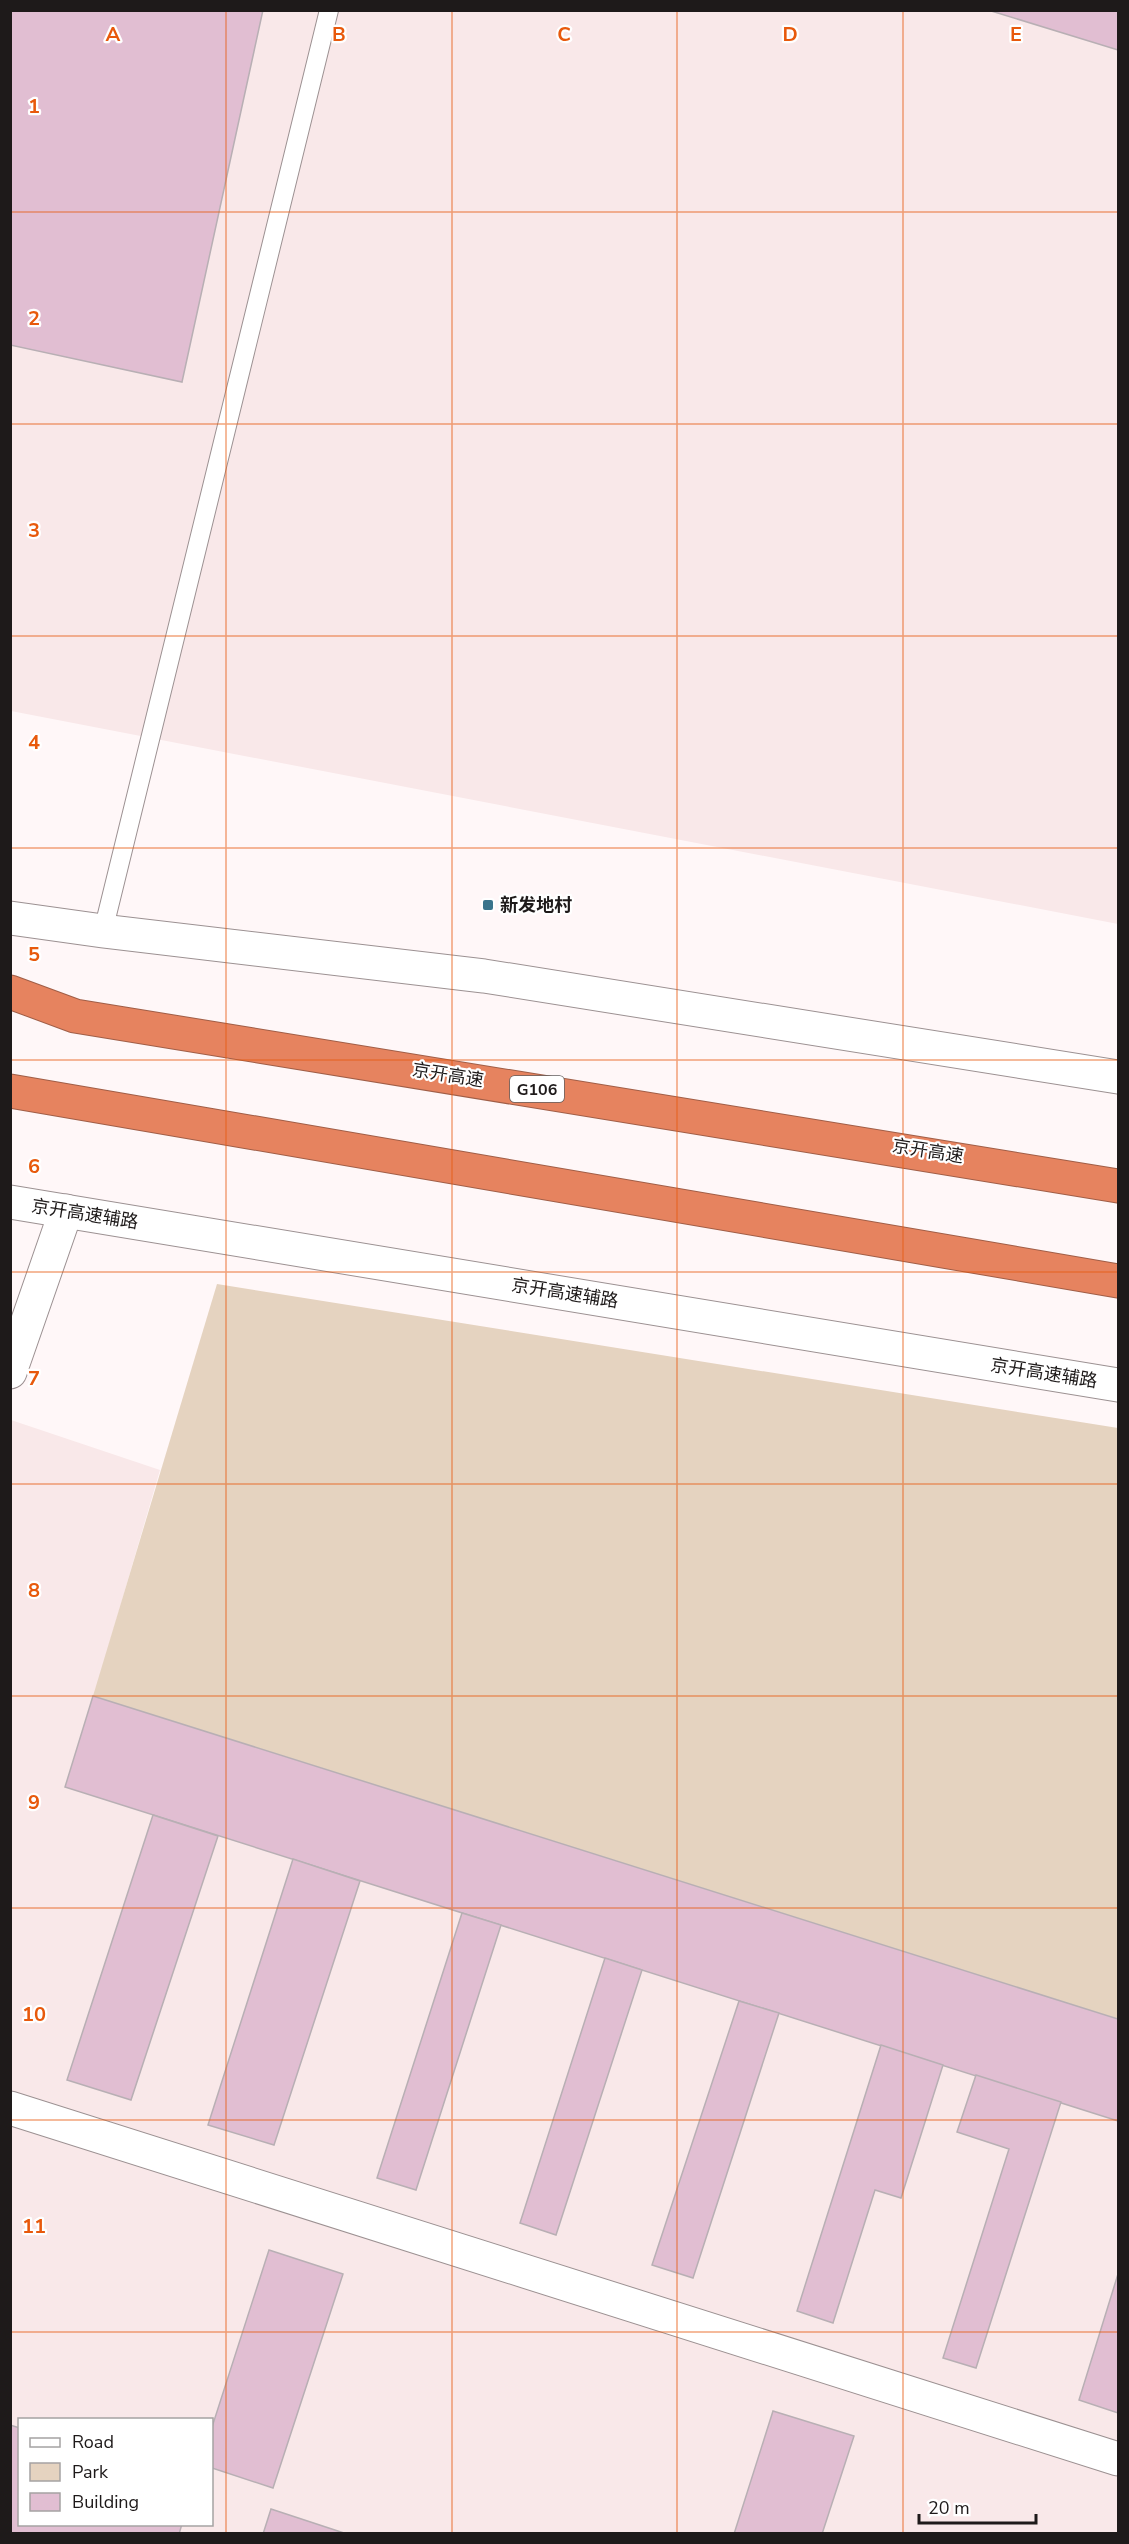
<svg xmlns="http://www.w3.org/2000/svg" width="1129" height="2544" viewBox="0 0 1129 2544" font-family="'Nunito Sans','Noto Sans SC',sans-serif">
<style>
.built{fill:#f9e8e9;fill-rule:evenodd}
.green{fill:#e5d3c0}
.building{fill:#e1bed2;stroke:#b8afb4;stroke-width:1.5}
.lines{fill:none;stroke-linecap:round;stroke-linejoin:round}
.service-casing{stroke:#9c9192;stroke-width:20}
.minor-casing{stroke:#9c9192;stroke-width:35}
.secondary-casing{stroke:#9c9192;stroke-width:35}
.motorway-casing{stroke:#a05e47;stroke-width:35}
.service{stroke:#fff;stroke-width:18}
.minor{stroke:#fff;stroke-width:33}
.secondary{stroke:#fff;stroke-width:33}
.motorway{stroke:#e6835f;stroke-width:33}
.grid{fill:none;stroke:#e8590c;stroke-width:1.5;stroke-opacity:0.55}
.poi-dot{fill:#39748c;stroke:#fff;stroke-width:2}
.labels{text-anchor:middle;stroke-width:4.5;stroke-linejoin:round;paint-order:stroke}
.shield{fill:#fff;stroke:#625f5f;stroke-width:1.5}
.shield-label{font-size:16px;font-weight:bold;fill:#1e1a1a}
.poi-label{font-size:18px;font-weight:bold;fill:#1e1a1a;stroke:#fff;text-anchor:start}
.street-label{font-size:18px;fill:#1e1a1a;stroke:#fff}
.grid-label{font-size:20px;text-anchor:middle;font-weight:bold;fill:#e8590c;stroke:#fff;stroke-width:4.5;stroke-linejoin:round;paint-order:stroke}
</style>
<rect width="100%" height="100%" fill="#fff7f8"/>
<g class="built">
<path d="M10,11H1118V924L11,711Z"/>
<path d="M11,1420L160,1470L94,1696L1118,2019V2533L11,2534ZM20,2420H212V2524H20Z"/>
</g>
<path class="green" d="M217,1284L1118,1428V2019L93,1696Z"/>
<g class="building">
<path d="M10,10H263L182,382L10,345Z"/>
<path d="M988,10H1118V50Z"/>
<path d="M93,1696L1118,2019V2121L65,1787Z"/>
<path d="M153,1815L218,1836L131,2100L67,2080Z"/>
<path d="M293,1859L360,1881L274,2145L208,2125Z"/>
<path d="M462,1913L501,1925L416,2190L377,2178Z"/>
<path d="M605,1958L642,1970L556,2235L520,2223Z"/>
<path d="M739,2001L779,2013L693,2278L652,2265Z"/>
<path d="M881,2045L943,2065L901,2198L875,2190L833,2323L797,2311Z"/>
<path d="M976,2075L1061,2102L976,2368L943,2358L1009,2149L957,2132Z"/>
<path d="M269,2250L343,2274L273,2488L212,2468V2427Z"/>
<path d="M1118,2274V2413L1079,2400Z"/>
<path d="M773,2411L854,2436L822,2534H734Z"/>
<path d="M10,2425L20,2428V2524H182L179,2534H10Z"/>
<path d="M271,2509L347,2534H263Z"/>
</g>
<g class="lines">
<defs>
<path id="service" d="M103,931L329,10"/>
<g id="minor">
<path d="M10,1372L66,1211"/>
<path d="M10,2108L1118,2459"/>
</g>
<g id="secondary">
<path d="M10,918L103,931L484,976L1118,1077"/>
<path d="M10,1202L1118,1385"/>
</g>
<g id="motorway">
<path d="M10,992L75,1016L1118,1186"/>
<path d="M10,1091L1118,1281"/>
</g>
</defs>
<use href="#service" class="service-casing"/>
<use href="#minor" class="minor-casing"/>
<use href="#secondary" class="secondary-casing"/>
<use href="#motorway" class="motorway-casing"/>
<use href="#service" class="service"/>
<use href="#minor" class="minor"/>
<use href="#secondary" class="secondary"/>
<use href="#motorway" class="motorway"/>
</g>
<path class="grid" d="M226,10V2534M452,10V2534M677,10V2534M903,10V2534M10,212H1118M10,424H1118M10,636H1118M10,848H1118M10,1060H1118M10,1272H1118M10,1484H1118M10,1696H1118M10,1908H1118M10,2120H1118M10,2332H1118"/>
<rect class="poi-dot" x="482" y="899" width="12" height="12" rx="3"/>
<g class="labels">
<rect class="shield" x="510" y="1076" width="54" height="26" rx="4.5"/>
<g class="shield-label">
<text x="537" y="1095">G106</text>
</g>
<g class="poi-label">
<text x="500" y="911">新发地村</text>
</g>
<g class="street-label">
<text transform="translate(448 1075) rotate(9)" y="6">京开高速</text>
<text transform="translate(928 1151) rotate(9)" y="6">京开高速</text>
<text transform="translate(85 1214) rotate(9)" y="6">京开高速辅路</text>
<text transform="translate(565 1293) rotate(9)" y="6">京开高速辅路</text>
<text transform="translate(1044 1373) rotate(9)" y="6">京开高速辅路</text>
</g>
</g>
<g class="grid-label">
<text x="113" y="41">A</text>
<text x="339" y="41">B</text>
<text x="564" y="41">C</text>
<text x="790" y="41">D</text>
<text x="1016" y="41">E</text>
<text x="34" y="113">1</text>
<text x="34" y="325">2</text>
<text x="34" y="537">3</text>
<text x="34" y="749">4</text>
<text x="34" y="961">5</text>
<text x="34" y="1173">6</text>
<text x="34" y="1385">7</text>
<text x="34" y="1597">8</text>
<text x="34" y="1809">9</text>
<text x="34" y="2021">10</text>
<text x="34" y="2233">11</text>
</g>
<rect width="1129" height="2544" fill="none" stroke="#1e1a1a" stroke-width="24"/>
<rect x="18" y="2418" width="195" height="108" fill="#ffffff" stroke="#a5a3a3" stroke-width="1.5"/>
<rect x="30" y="2438" width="30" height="9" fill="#ffffff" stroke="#a5a3a3" stroke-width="1.5"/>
<text x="72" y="2448" font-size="18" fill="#1e1a1a">Road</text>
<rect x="30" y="2463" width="30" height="18" fill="#e5d3c0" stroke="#a5a3a3" stroke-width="1.5"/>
<text x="72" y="2478" font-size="18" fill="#1e1a1a">Park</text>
<rect x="30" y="2493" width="30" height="18" fill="#e1bed2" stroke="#a5a3a3" stroke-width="1.5"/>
<text x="72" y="2508" font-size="18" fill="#1e1a1a">Building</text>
<path d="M919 2514v9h117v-9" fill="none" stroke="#1e1a1a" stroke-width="3"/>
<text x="928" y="2514" font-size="18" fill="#1e1a1a" stroke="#ffffff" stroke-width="4.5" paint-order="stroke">20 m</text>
</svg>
